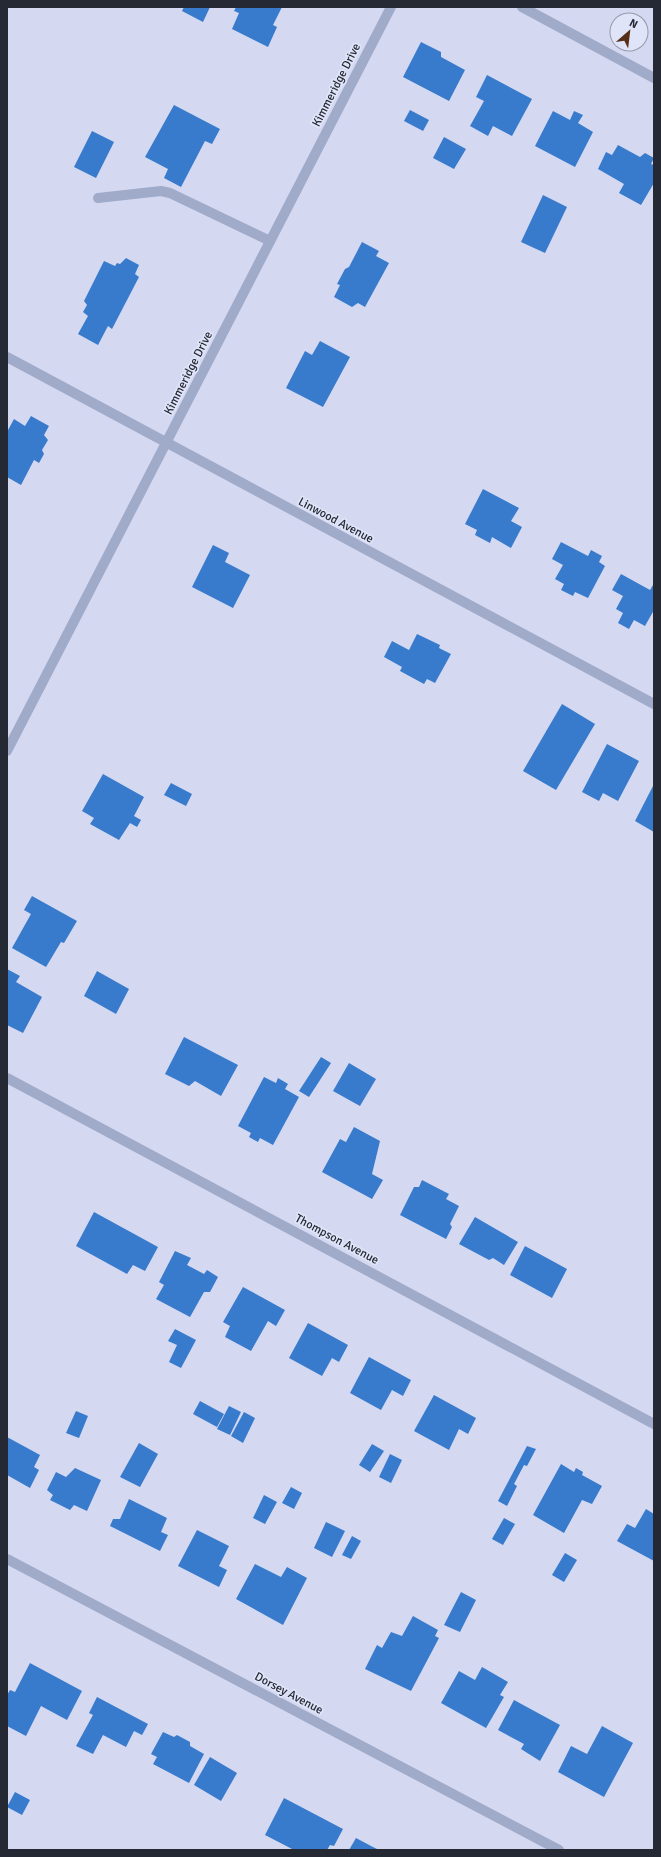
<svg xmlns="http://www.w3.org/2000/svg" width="661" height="1857" viewBox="0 0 661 1857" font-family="Signika,sans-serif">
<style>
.building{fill:#387acc}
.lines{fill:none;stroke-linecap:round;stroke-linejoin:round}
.lane{stroke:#a0aac9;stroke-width:10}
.street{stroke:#a0aac9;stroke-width:10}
.labels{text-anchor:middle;stroke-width:3.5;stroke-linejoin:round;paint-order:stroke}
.street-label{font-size:12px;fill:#242933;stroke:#e0e4f9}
</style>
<rect width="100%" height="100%" fill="#d4d9f1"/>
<g class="building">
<path d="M184,7H210L203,22L182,11Z"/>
<path d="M236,7H282L273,25L277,27L268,47L232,29L239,13L234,11Z"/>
<path d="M421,42L441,52V57L465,70L449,101L403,77Z"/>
<path d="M487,75L532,99L512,136L493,126L488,136L470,126L484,101L476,97Z"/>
<path d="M174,105L220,129L212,144L205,141L181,187L164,178L168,169L145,157Z"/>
<path d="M410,110L429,120L423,131L404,121Z"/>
<path d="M553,111L570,120L574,111L583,115L578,123L593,132L575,167L535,146Z"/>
<path d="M92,131L114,142L96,178L74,167Z"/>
<path d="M444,137L466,149L454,169L433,158Z"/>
<path d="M618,145L640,157L645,153L654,158L651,164L654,165V183L641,205L619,193L624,184L598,169L606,152L612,155Z"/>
<path d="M543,195L567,207L545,253L521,242Z"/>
<path d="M362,242L379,251L376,256L389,263L365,307L358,303L352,307L334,297L340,285L337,284L345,269L349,267Z"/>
<path d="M126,258L139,265L135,274L139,277L112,329L108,326L98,345L78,334L88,316L83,312L87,305L84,301L104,261L115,266L117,263L120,264Z"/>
<path d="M320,341L350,357L323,407L286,388L305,351L312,355Z"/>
<path d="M31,416L49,426L44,435L48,440L42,450L44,454L39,463L34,460L21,485L7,477V432L14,419L25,426Z"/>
<path d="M483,489L519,508L511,521L522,527L511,548L492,537L490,543L475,535L477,530L465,524Z"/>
<path d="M561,542L588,556L591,550L602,556L599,562L605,566L588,598L575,592L573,596L561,590L564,584L555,579L563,565L552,559Z"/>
<path d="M213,545L229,553L225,562L250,575L233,608L192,587Z"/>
<path d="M621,574L650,590L653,585H654V610L645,626L634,620L629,629L618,623L623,613L616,609L623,596L612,590Z"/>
<path d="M417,634L440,645L439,648L451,654L435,683L427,679L424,684L400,671L402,667L384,657L392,641L409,650Z"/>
<path d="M562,704L595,724L556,790L523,771Z"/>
<path d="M607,744L639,761L618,801L603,793L599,801L582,792Z"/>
<path d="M103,774L144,797L134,816L141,820L137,827L130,823L119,840L90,824L94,818L82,811Z"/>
<path d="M171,783L192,794L186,806L164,795Z"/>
<path d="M654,784V832L635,821Z"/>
<path d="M32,896L77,921L64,943L61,942L46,967L12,948L31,914L24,910Z"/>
<path d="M7,969L20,976L16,982L42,997L23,1033L7,1025Z"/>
<path d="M97,971L129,989L116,1014L84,996Z"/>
<path d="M184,1037L238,1065L221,1096L195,1081L189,1086L165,1074Z"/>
<path d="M321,1057L331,1063L309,1097L299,1091Z"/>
<path d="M349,1063L376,1079L360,1106L333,1091Z"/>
<path d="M264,1077L276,1083L278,1078L288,1084L285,1089L299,1097L273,1145L260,1138L258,1142L249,1137L251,1133L238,1126Z"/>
<path d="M354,1127L380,1141L372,1174L383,1180L372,1199L322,1172L340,1139L346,1142Z"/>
<path d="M422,1180L449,1194L446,1199L459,1206L450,1224L452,1227L446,1239L400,1215L414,1187H419Z"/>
<path d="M94,1212L158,1247L145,1271L133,1265L127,1274L76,1246Z"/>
<path d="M475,1217L518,1242L504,1265L493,1258L489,1260L459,1244Z"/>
<path d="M525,1246L567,1269L552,1298L510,1275Z"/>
<path d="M175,1251L191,1258L187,1265L204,1274L207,1270L218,1277L210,1292H204L190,1317L156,1299L164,1285L159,1282Z"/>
<path d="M243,1287L285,1310L276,1326L268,1321L251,1351L225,1337L230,1326L223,1322Z"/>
<path d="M308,1323L348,1345L339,1362L332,1358L322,1376L289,1358Z"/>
<path d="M175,1329L196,1340L181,1368L169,1362L177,1345L168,1341Z"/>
<path d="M369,1357L411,1380L403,1396L392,1390L381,1410L350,1393Z"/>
<path d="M434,1395L476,1418L468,1434L459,1429L449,1450L414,1431Z"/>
<path d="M200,1401L224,1414L217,1427L193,1414Z"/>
<path d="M229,1406L241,1412L230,1435L217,1429Z"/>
<path d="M76,1411L88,1416L79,1438L66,1433Z"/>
<path d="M244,1412L255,1418L243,1443L231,1436Z"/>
<path d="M7,1437L40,1455L34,1467L39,1470L30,1488L7,1475Z"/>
<path d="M139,1443L158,1454L140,1487L120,1477Z"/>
<path d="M372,1444L384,1451L370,1472L359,1465Z"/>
<path d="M527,1446L536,1449L527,1466L524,1465L514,1484L517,1486L507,1506L498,1501Z"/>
<path d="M390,1454L402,1460L391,1483L379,1477Z"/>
<path d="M561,1464L574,1472L576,1468L583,1472L582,1475L602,1486L592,1504L582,1500L564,1533L533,1515Z"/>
<path d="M75,1468L101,1480L87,1511L74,1505L70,1510L50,1500L53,1495L47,1490L56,1472L66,1477Z"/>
<path d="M291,1487L302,1493L294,1509L282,1503Z"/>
<path d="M264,1495L277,1502L265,1524L253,1518Z"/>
<path d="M129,1499L167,1518L161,1532L168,1535L160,1551L110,1526L113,1519H120Z"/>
<path d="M646,1509L654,1514V1561L617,1541L627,1524L635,1528Z"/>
<path d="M504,1518L515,1524L503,1545L492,1539Z"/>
<path d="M326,1522L345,1531L332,1557L314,1548Z"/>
<path d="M197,1530L229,1546L219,1566L227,1570L219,1587L178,1566Z"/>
<path d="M352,1536L361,1541L351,1559L342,1555Z"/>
<path d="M565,1553L577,1560L564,1582L552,1575Z"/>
<path d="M255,1564L281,1577L287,1567L307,1578L283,1625L236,1599Z"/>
<path d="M461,1592L476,1600L460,1632L444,1625Z"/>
<path d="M413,1616L438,1630L435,1636L439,1638L411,1691L365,1669L377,1645L382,1648L391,1632L402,1636Z"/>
<path d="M30,1663L82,1691L67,1720L41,1706L26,1736L7,1726V1695L10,1690L15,1692Z"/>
<path d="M482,1667L508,1682L500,1695L504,1697L486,1728L441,1703L459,1671L475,1680Z"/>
<path d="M97,1697L148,1724L142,1735L134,1731L126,1747L103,1735L93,1754L76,1746L93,1715L89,1713Z"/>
<path d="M514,1700L560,1725L540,1761L521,1749L524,1744L498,1730Z"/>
<path d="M602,1726L633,1743L604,1797L558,1772L571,1746L587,1754Z"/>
<path d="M163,1732L174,1737L177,1735L190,1742V1746L204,1754L189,1783L153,1764L157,1757L151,1754Z"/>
<path d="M210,1757L237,1773L221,1801L194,1785Z"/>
<path d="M15,1792L30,1800L22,1815L7,1807Z"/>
<path d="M284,1798L343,1829L334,1846L330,1845L327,1850H294L265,1835Z"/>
<path d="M356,1838L371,1846L379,1850H349Z"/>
</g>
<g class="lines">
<path class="lane" d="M98,198L161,191L170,193L270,241"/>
<g class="street">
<path d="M522,7L654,78"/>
<path d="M7,357L654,704"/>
<path d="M7,751L391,7"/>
<path d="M7,1078L654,1424"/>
<path d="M7,1559L559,1850"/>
</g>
</g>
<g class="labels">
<g class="street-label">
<text transform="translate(336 85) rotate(-63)" y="4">Kimmeridge Drive</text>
<text transform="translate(188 373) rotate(-63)" y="4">Kimmeridge Drive</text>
<text transform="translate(336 520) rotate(28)" y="4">Linwood Avenue</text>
<text transform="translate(337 1239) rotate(28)" y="4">Thompson Avenue</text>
<text transform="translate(289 1693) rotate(28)" y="4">Dorsey Avenue</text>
</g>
</g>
<rect width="661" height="1857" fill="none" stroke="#242933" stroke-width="16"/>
<g transform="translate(629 32) rotate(28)"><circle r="19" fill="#e0e4f9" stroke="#9599aa"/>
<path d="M0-3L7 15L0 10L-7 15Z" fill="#562f18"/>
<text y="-6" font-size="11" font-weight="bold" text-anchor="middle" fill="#242933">N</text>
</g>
</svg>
